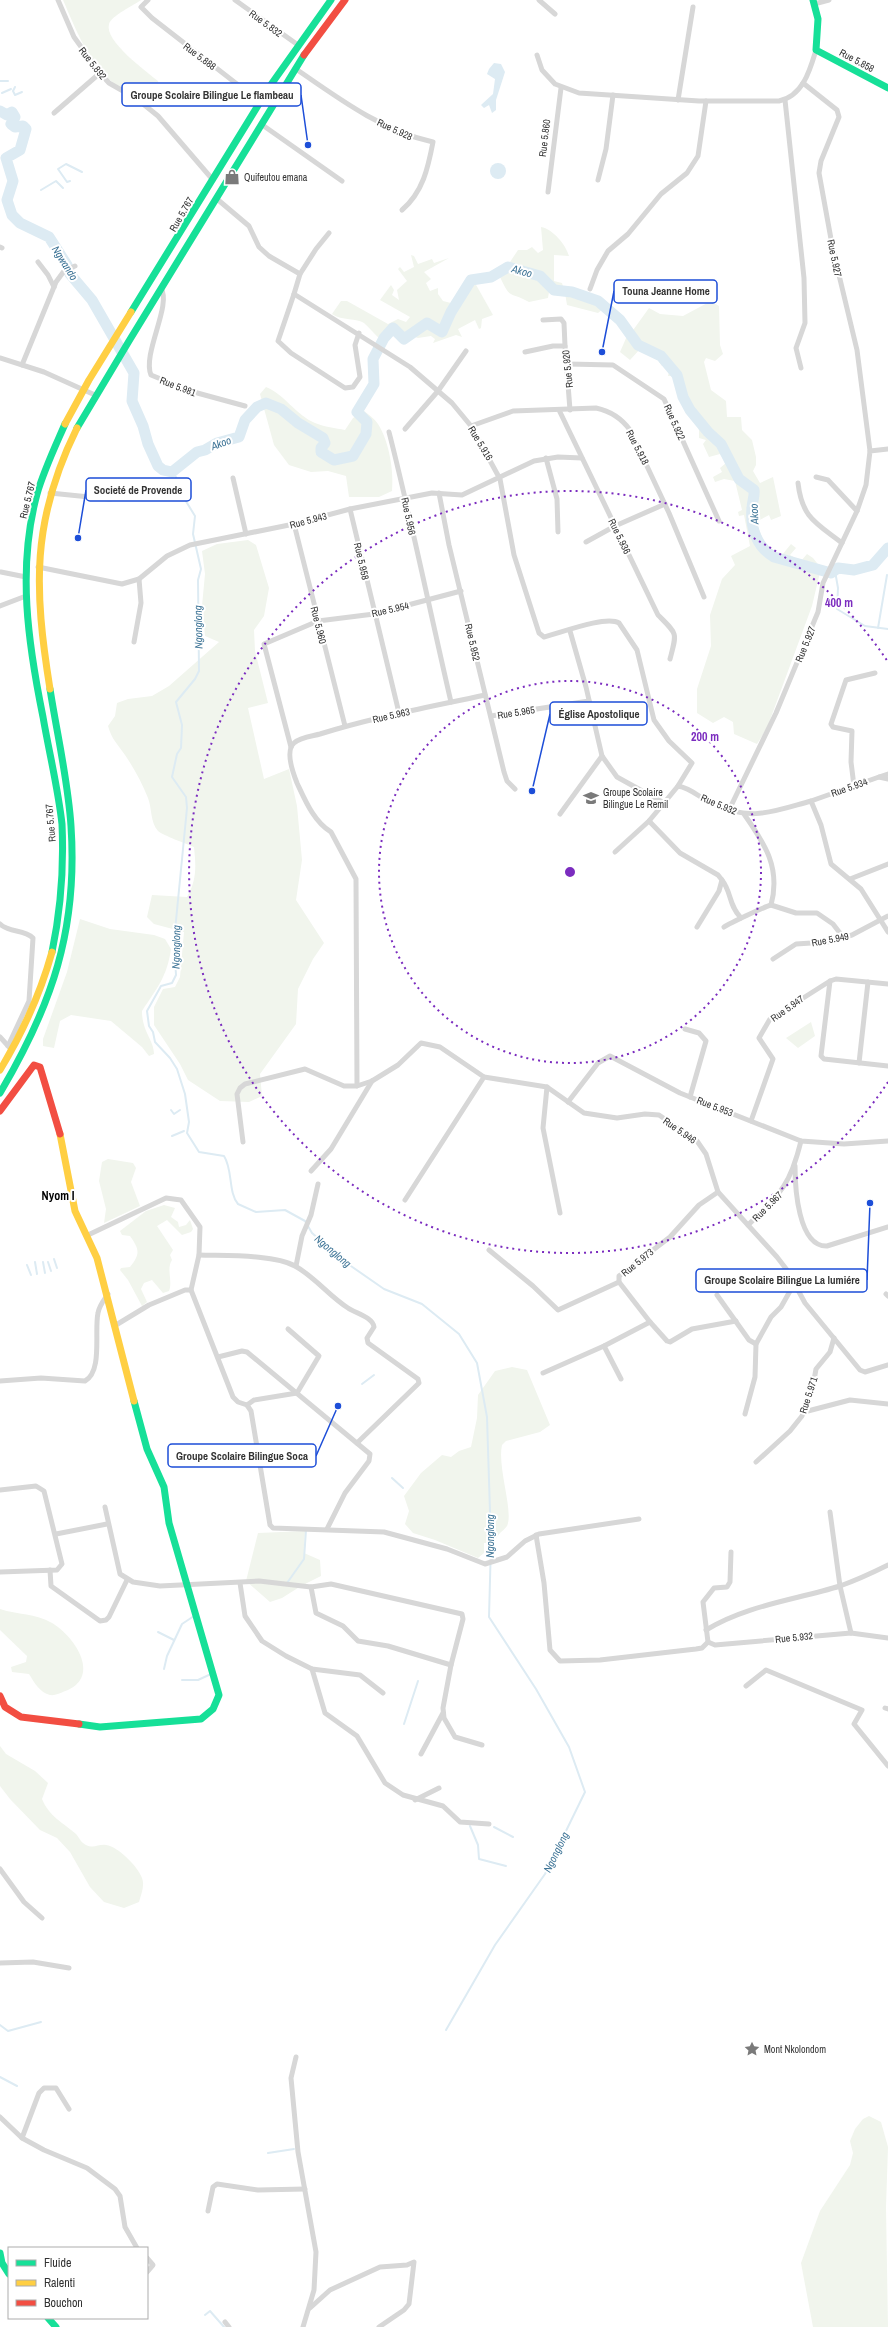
<svg xmlns="http://www.w3.org/2000/svg" width="888" height="2327" viewBox="0 0 888 2327" font-family="'Archivo Narrow',sans-serif">
<style>
.green{fill:#f1f5ed}
.water{fill:#ddebf3}
.lines{fill:none;stroke-linecap:round;stroke-linejoin:round}
.stream{stroke:#ddebf3;stroke-width:2}
.river{stroke:#ddebf3;stroke-width:11}
.street{stroke:#d7d7d7;stroke-width:5}
.fast{stroke:#16e098;stroke-width:7}
.slow{stroke:#ffcf43;stroke-width:7}
.jam{stroke:#f24e42;stroke-width:7}
.ring{fill:none;stroke:#7b2cbf;stroke-width:2;stroke-dasharray:2 4}
.labels{text-anchor:middle;stroke-width:4;stroke-linejoin:round;paint-order:stroke}
.street-label{font-size:10px;fill:#333;stroke:#fff}
.poi-label{font-size:10px;fill:#333;stroke:#fff;text-anchor:start}
.water-label{font-size:11px;font-style:italic;fill:#3f7597;stroke:#fff}
.quarter-label{font-size:12px;font-weight:bold;fill:#000;stroke:#fff}
.centre{fill:#7b2cbf;stroke:#fff;stroke-width:2}
.ring-label{font-size:12px;text-anchor:middle;font-weight:bold;fill:#7b2cbf;stroke:#fff;stroke-width:4;stroke-linejoin:round;paint-order:stroke}
.leader{fill:none;stroke:#1d4ed8;stroke-width:1.5}
.callout-dot{fill:#1d4ed8;stroke:#fff;stroke-width:1.5}
.callout{fill:#fff;stroke:#1d4ed8;stroke-width:1.5}
.callout-label{font-size:11px;text-anchor:middle;font-weight:bold;fill:#333}
</style>
<rect width="100%" height="100%" fill="#fff"/>
<g class="green">
<path d="M63,0H141C134,5 111,16 109,24C104,41 146,71 158,81L160,92L155,102C145,98 135,95 126,91C92,74 77,32 63,0Z"/>
<path d="M541,227C553,229 566,245 569,256L554,255V281L562,283L564,290C593,292 607,305 627,324L625,328L631,333L649,308L660,314L683,316L711,301L719,306L720,345L723,354L715,361L706,358L704,362L711,390L726,401L727,417H741L742,430L752,440L756,457V465L753,471L760,483L773,477L781,516L771,520L769,515L756,522L762,537L759,541L769,551L782,555L791,544L796,548L790,555L801,561L807,554L813,558L821,568L812,606L767,728L757,744L734,734L733,722L724,717L713,723L697,713V689L711,646L710,615L722,579L735,565L731,556L750,546L744,515L739,516L738,512L742,510L735,481L724,479L715,482L713,477L722,472L720,468L726,463L720,454L709,457L703,444L706,440L699,438V430L695,421L684,406L673,376H668L669,371L666,364L662,366L659,362L661,358L644,349L641,348L630,360L620,352L627,336L616,319L603,309L598,313L567,305L565,293H563L549,292L548,298L529,302C510,291 511,301 500,277L518,250H527L532,247L538,253L543,250Z"/>
<path d="M411,255L414,256L418,264L432,259L434,263L449,258L424,272L431,279L426,283L430,291L438,288V294L443,301L451,303L457,301L441,327L426,322L405,335L393,325L380,339C374,334 370,328 364,323C357,318 342,321 332,314L341,301H347L388,324L398,319L406,322L410,317L380,300L391,285L394,290L392,295L399,300L397,290L407,281L398,269L400,267L404,272L414,267Z"/>
<path d="M475,283L493,315L482,319L481,328L479,329L475,320L458,329L462,337L456,335L433,343L435,339L431,336L418,338L415,337L417,332L427,326L435,332L443,333L451,315Z"/>
<path d="M266,387C284,394 296,415 315,423C324,427 336,428 345,430L353,418L364,411C369,415 375,419 378,424C389,441 394,471 392,491L379,497H349L346,476L328,471L311,472L289,465L274,445L260,394Z"/>
<path d="M248,540L256,545L269,588L264,616L254,630L255,651L268,703L248,708L264,779L289,769L297,806L302,860L296,900L324,943L313,959L298,989L296,1024L260,1074L262,1096L249,1102L220,1101L188,1080L180,1064L154,1025V1007L163,989L175,987L180,977L184,932L154,924L147,917L152,895L187,897C197,880 196,866 194,847C185,843 164,836 158,831C150,822 152,808 148,798C142,783 134,768 125,755C117,743 112,740 108,726L115,716L117,703L128,699L152,696L169,686L219,642L205,636L202,606L205,574L202,551L217,544Z"/>
<path d="M80,919L110,929L154,935L165,939L171,949C167,977 157,988 142,1011C142,1032 154,1040 154,1054L149,1056L142,1047L111,1021L71,1015L60,1021L54,1048L43,1046V1039L67,972Z"/>
<path d="M811,1022L815,1036L798,1048L786,1038Z"/>
<path d="M108,1159L133,1163L136,1168L131,1182L140,1206L104,1223L106,1209L99,1181L102,1162Z"/>
<path d="M164,1205L175,1208L171,1217L178,1222L179,1227L186,1225L190,1220L193,1229L191,1232L182,1235L167,1220L157,1226L173,1250L170,1255L172,1260C166,1269 173,1281 169,1291L163,1293L152,1280L144,1283L141,1289L147,1302L142,1306L128,1280L120,1270L121,1268L130,1267C140,1254 140,1250 130,1236L122,1235L120,1231L146,1211Z"/>
<path d="M512,1367L527,1370L550,1425L540,1432L506,1441L502,1445C497,1467 514,1512 507,1526C505,1529 502,1531 500,1533C495,1540 494,1544 484,1543V1553L478,1558L435,1540L413,1533L405,1524L409,1511L404,1496L421,1473L442,1455L451,1457L459,1451L471,1447L477,1418L478,1395L495,1371Z"/>
<path d="M305,1531L304,1553L320,1560L321,1576L301,1586L282,1598L270,1602L246,1581L258,1533Z"/>
<path d="M0,1609C18,1615 35,1613 52,1623C74,1636 101,1675 68,1690C62,1692 56,1696 50,1695C40,1693 34,1682 29,1674L12,1672L11,1667L26,1662L27,1656L0,1630Z"/>
<path d="M0,1746L6,1754L35,1771L48,1783L42,1799C49,1816 62,1822 76,1834C79,1837 81,1843 86,1845C94,1849 98,1844 106,1845C119,1847 138,1867 142,1878C145,1886 141,1894 139,1902L124,1908L104,1902L90,1887L70,1852L57,1838L40,1830L10,1799L0,1786Z"/>
<path d="M869,2116L881,2122L888,2147L886,2207L888,2327H813L801,2263L820,2211L850,2165L853,2153L850,2141L855,2129L863,2119Z"/>
</g>
<g class="water">
<path d="M494,63L501,64L505,72L496,100V110L492,113L489,105L484,108L481,105L493,94L495,79L487,74L489,69Z"/>
<circle cx="498" cy="171" r="8"/>
</g>
<g class="lines">
<g class="stream">
<path d="M0,81H8"/>
<path d="M15,87L13,91L15,95L22,92"/>
<path d="M2,93L11,89"/>
<path d="M70,181L67,182L58,169L66,164L82,172"/>
<path d="M41,190L56,181L63,188"/>
<path d="M172,472L176,477L184,498L195,516L193,534L201,569L198,580L199,671L195,679L176,702L182,725L181,748L177,754L172,777L186,797L187,808L174,941L176,975L172,983L161,986L147,1011L149,1026L153,1032L155,1042L170,1058L177,1069L185,1094L189,1122L187,1133L199,1152L224,1156C233,1170 228,1192 238,1204L256,1212L285,1210L305,1221L312,1233L348,1264L384,1289L422,1304L459,1334L477,1363L487,1417L491,1543L489,1617L536,1689L569,1747L585,1792L545,1874L495,1945L446,2030"/>
<path d="M835,571L838,588L837,609L865,626L888,629"/>
<path d="M878,628L887,575"/>
<path d="M171,1110L174,1114L180,1110"/>
<path d="M172,1136L184,1131"/>
<path d="M54,1259L57,1268"/>
<path d="M35,1262L37,1274"/>
<path d="M43,1262L45,1273"/>
<path d="M48,1262L51,1271"/>
<path d="M27,1265L31,1275"/>
<path d="M362,1384L374,1375"/>
<path d="M392,1478L403,1488"/>
<path d="M287,1583L304,1559L306,1530"/>
<path d="M158,1632L174,1640"/>
<path d="M164,1669L167,1656L182,1624L194,1616"/>
<path d="M182,1680H198L211,1674"/>
<path d="M404,1724L418,1681"/>
<path d="M470,1826L478,1845L479,1859L506,1866"/>
<path d="M494,1827L513,1837"/>
<path d="M0,2025L8,2031L41,2022"/>
<path d="M0,2077L17,2086"/>
<path d="M268,2153L294,2149"/>
<path d="M205,2315L210,2311L224,2327"/>
</g>
<path class="river" d="M0,111L7,115L12,112L15,117L11,124L15,127L23,126L26,129L20,150L6,158L13,181L7,200L12,215L20,223L49,237L67,265L70,274L92,300L134,373L132,401L143,426L148,444L158,466L163,470L172,472L197,452L205,450L217,443L239,437L245,420L257,407L266,403L281,409L298,423L323,438L325,443L321,448V452L334,460L353,456L366,434L367,422L357,412L374,384L373,359L384,338L393,328L404,339L427,323L442,332L451,312L471,280L491,277L508,267L540,276L554,290L572,292L598,301L620,320L638,345L661,356L677,375L683,397L690,410L708,432L721,444L739,479L754,490C755,496 752,502 752,508C750,528 757,547 774,557L831,573L838,568L854,570L873,565L888,548"/>
<g class="street">
<path d="M58,0L74,37L100,73L109,83L137,99L158,116L213,180"/>
<path d="M148,0L141,7L152,18L260,102"/>
<path d="M235,0L298,45"/>
<path d="M539,0L555,14"/>
<path d="M814,4L829,0"/>
<path d="M537,55L542,70L555,84L579,93L699,101H779C803,96 810,70 816,50"/>
<path d="M296,69C338,98 382,131 433,142C428,168 423,192 402,210"/>
<path d="M803,83L837,110L839,117L821,161L819,173L833,250L857,350L870,451"/>
<path d="M678,100L693,7"/>
<path d="M785,100L804,278L805,323L796,348L801,368"/>
<path d="M54,113L100,73"/>
<path d="M261,124L342,181"/>
<path d="M598,180L606,149L613,95"/>
<path d="M548,192L561,88"/>
<path d="M217,199L249,226L259,247L269,256L300,274L294,294L410,367L452,403L471,426L500,479L514,555L539,633L544,637C560,633 606,615 619,623L637,650L654,720L669,741L692,763L678,786"/>
<path d="M0,247L2,248"/>
<path d="M38,262L48,275L54,287"/>
<path d="M300,274L316,249L329,233"/>
<path d="M161,288C172,305 142,354 151,375L190,391L245,406"/>
<path d="M590,289L597,270L608,251L628,234L661,194L687,173L698,156L706,101"/>
<path d="M294,294L278,341L291,353L345,388L353,387L360,377L355,345L359,333"/>
<path d="M543,320L561,319L564,323L565,346"/>
<path d="M525,352L553,346H565L570,410"/>
<path d="M0,358L44,372L95,395"/>
<path d="M568,364L613,365L664,399L719,521"/>
<path d="M22,365L56,282L64,271L75,266"/>
<path d="M559,410L658,615C678,635 677,632 670,659"/>
<path d="M471,426L513,411L596,408C610,411 622,419 630,430L669,513L704,597"/>
<path d="M405,429L438,391L466,351"/>
<path d="M389,432C412,522 430,612 451,702"/>
<path d="M546,458L557,499L558,532"/>
<path d="M816,477L828,480L857,511"/>
<path d="M233,478L246,534"/>
<path d="M798,483C802,518 816,523 842,543"/>
<path d="M50,493L109,499L145,494"/>
<path d="M439,493L449,545L504,772L507,781L515,789"/>
<path d="M350,509L399,713"/>
<path d="M294,524L345,726"/>
<path d="M586,542L615,526L665,504"/>
<path d="M38,567L122,584L139,579L167,556L190,545L294,524L350,509L432,493L462,495L534,461L558,457L582,458"/>
<path d="M1,572L26,577"/>
<path d="M0,606L26,596"/>
<path d="M570,631L586,687L602,756L617,777L664,803L678,786C691,788 700,798 711,803C751,822 771,812 811,801L821,825L831,864L861,889L888,932"/>
<path d="M134,642L141,603L139,579"/>
<path d="M491,716L589,701"/>
<path d="M291,747L264,644L318,621L374,614L461,591"/>
<path d="M879,777L888,774"/>
<path d="M854,786L851,762L852,731L833,727L831,724L846,680L875,673"/>
<path d="M811,801L879,777L888,779"/>
<path d="M729,810L776,713L818,612L823,583L857,511L866,485L870,451L888,449"/>
<path d="M560,814L602,756"/>
<path d="M744,814C765,844 781,868 771,905L796,913H817L833,924L843,937"/>
<path d="M649,821L680,853L718,875L722,880L719,891L697,927"/>
<path d="M615,852L649,821L664,803"/>
<path d="M850,879L888,864"/>
<path d="M722,880C732,893 728,904 741,918"/>
<path d="M0,924C9,933 24,929 33,938L29,1001L8,1046"/>
<path d="M724,927C730,923 764,907 771,905"/>
<path d="M773,959L796,944L827,942L852,935L888,916"/>
<path d="M830,981L821,1056L824,1059L888,1066"/>
<path d="M685,1029L699,1033L706,1041L690,1097"/>
<path d="M0,1037L10,1048"/>
<path d="M859,1063L868,982"/>
<path d="M357,1086L356,879L331,832C314,822 305,800 297,783C293,773 285,751 294,743C300,737 313,736 320,734C374,717 430,707 485,695"/>
<path d="M547,1087L543,1128L560,1213"/>
<path d="M568,1102L598,1063L610,1056L680,1093L801,1141L844,1144L888,1141"/>
<path d="M751,1121L773,1059L759,1038L770,1019L830,981L836,979L888,984"/>
<path d="M243,1142L237,1094L240,1088L245,1084L305,1069L344,1086H357L372,1081L398,1065L421,1043L440,1047L484,1077"/>
<path d="M795,1166C795,1187 798,1247 827,1246L888,1227"/>
<path d="M311,1171L331,1149L372,1081"/>
<path d="M405,1200L484,1077L547,1087L584,1113L617,1118L645,1114L659,1115L697,1141L706,1154L718,1192L777,1257L787,1270L805,1303L860,1370L865,1372L888,1365"/>
<path d="M748,1225C780,1194 790,1186 801,1141"/>
<path d="M88,1235L166,1198L181,1200L200,1227L199,1255L191,1290L233,1397L238,1402L247,1405L251,1411L270,1525L273,1528L384,1532L447,1549L485,1564L507,1557L525,1541L539,1534L639,1519"/>
<path d="M489,1250L533,1286L558,1310L619,1282"/>
<path d="M199,1255C224,1256 274,1254 295,1266C315,1277 329,1296 348,1308C355,1313 373,1317 374,1327L367,1338L368,1343L418,1379L419,1383L357,1443"/>
<path d="M296,1266L302,1236L311,1215L318,1184"/>
<path d="M886,1294L888,1296"/>
<path d="M717,1295L749,1340L756,1344"/>
<path d="M650,1322L667,1341L670,1342L692,1329L736,1321"/>
<path d="M116,1325L149,1305L185,1290H191"/>
<path d="M288,1329L319,1356L297,1393"/>
<path d="M604,1346L621,1379"/>
<path d="M218,1357L242,1351L247,1352L370,1454L369,1461L345,1493L327,1529"/>
<path d="M543,1373L604,1346L650,1322L619,1282V1276L670,1237L699,1205L718,1192"/>
<path d="M0,1381L41,1378L85,1381C103,1371 94,1331 98,1313C99,1306 104,1300 108,1294"/>
<path d="M247,1405L254,1400L297,1393"/>
<path d="M804,1412L850,1400L888,1404"/>
<path d="M745,1414L755,1377L756,1344L771,1317L781,1307L794,1284"/>
<path d="M756,1462L790,1431L802,1416L813,1386L816,1369L830,1352L834,1338"/>
<path d="M0,1490L36,1486L44,1491L62,1564L57,1570L0,1572"/>
<path d="M105,1507L120,1574L133,1582L160,1586L259,1581L311,1587L331,1584L462,1614L463,1619L451,1665L443,1708L444,1718L455,1737L482,1745"/>
<path d="M830,1512L840,1586L851,1633"/>
<path d="M56,1534L107,1524"/>
<path d="M536,1535L544,1583L550,1650L560,1661L600,1660L696,1649L702,1648L708,1642L715,1645L851,1633L888,1638"/>
<path d="M50,1570L51,1586L100,1621L106,1620L109,1617L127,1580"/>
<path d="M240,1583L245,1616L262,1641L286,1656L312,1669L360,1675L383,1693"/>
<path d="M311,1587L316,1613L343,1626L358,1641L388,1646L451,1665"/>
<path d="M706,1630C747,1605 795,1600 840,1586C857,1580 872,1573 888,1565"/>
<path d="M708,1642L703,1602L714,1588L727,1587L730,1582L731,1552"/>
<path d="M312,1669L325,1713L357,1736L385,1783L403,1795L443,1806L460,1822L489,1824"/>
<path d="M746,1686L766,1670L862,1710L854,1724L888,1766"/>
<path d="M885,1708L888,1709"/>
<path d="M421,1754L443,1713"/>
<path d="M415,1800L439,1788"/>
<path d="M0,1869L24,1902L42,1918"/>
<path d="M0,1963L33,1962L69,1968"/>
<path d="M296,2057L291,2078L298,2152L316,2252L314,2290L303,2327"/>
<path d="M0,2117L22,2138L44,2150L87,2168L115,2189L120,2196L125,2227L137,2248"/>
<path d="M22,2138L39,2093L44,2088H56L69,2109"/>
<path d="M208,2211L213,2187L217,2184L258,2190L305,2189"/>
<path d="M147,2258L153,2265L147,2272"/>
<path d="M310,2308L330,2290L380,2267L407,2265L414,2262L409,2304L404,2310L379,2327"/>
<path d="M225,2322L229,2327"/>
</g>
<g class="fast">
<path d="M813,0L818,19L816,50L888,88"/>
<path d="M131,312L270,86L331,0"/>
<path d="M77,428L129,341L304,55"/>
<path d="M52,952C61,909 64,868 62,824C58,788 49,752 43,717C28,643 17,568 37,494C44,470 55,447 65,424"/>
<path d="M0,1093C52,1005 78,930 71,826C68,780 57,734 50,689"/>
<path d="M79,1724L100,1727L201,1719L213,1709L219,1695L169,1523L164,1487L147,1449L134,1401"/>
<path d="M0,2253L2,2263L9,2274"/>
<path d="M48,2318L56,2327"/>
</g>
<g class="slow">
<path d="M65,424L89,380L131,312"/>
<path d="M50,689C34,589 31,521 77,428"/>
<path d="M0,1070C23,1032 40,995 52,952"/>
<path d="M60,1134L75,1211L97,1258L134,1401"/>
</g>
<g class="jam">
<path d="M304,55L345,0"/>
<path d="M0,1111L34,1065L40,1067L60,1134"/>
<path d="M0,1696L5,1707L21,1717L79,1724"/>
</g>
</g>
<g class="ring">
<circle cx="570" cy="872" r="191"/>
<path d="M888 1082A381 381 0 1 1 888 662"/>
</g>
<defs>
<symbol id="shop-bare" viewBox="-9 -9 18 18"><path d="M-5-2.5h2.3a2.7 3.5 0 0 1 5.4 0H5L5.5 6h-11ZM-1.5-2.5h3a1.5 2.3 0 0 0-3 0Z" fill="#7a7a7a" stroke="#fff" stroke-width="2.5" paint-order="stroke"/></symbol>
<symbol id="school-bare" viewBox="-9 -9 18 18"><path d="M0-5L7-2L0 1L-7-2ZM-4 1L0 2.5L4 1V4Q0 6-4 4Z" fill="#7a7a7a" stroke="#fff" stroke-width="2.5" paint-order="stroke"/></symbol>
<symbol id="sight-bare" viewBox="-9 -9 18 18"><path d="M0-6L1.8-2.2L6-1.7L2.9 1.2L3.7 5.4L0 3.3L-3.7 5.4L-2.9 1.2L-6-1.7L-1.8-2.2Z" fill="#7a7a7a" stroke="#fff" stroke-width="2.5" paint-order="stroke"/></symbol>
</defs>
<g fill-rule="evenodd">
<use href="#shop-bare" x="221" y="166" width="22" height="22"/>
<use href="#school-bare" x="580" y="787" width="22" height="22"/>
<use href="#sight-bare" x="741" y="2038" width="22" height="22"/>
</g>
<g class="labels">
<g class="street-label">
<text transform="translate(266 23) rotate(36)" y="4">Rue 5.832</text>
<text transform="translate(200 56) rotate(37)" y="4">Rue 5.888</text>
<text transform="translate(857 60) rotate(28)" y="4">Rue 5.858</text>
<text transform="translate(93 63) rotate(52)" y="4">Rue 5.892</text>
<text transform="translate(395 129) rotate(25)" y="4">Rue 5.928</text>
<text transform="translate(544 138) rotate(-83)" y="4">Rue 5.860</text>
<text transform="translate(181 214) rotate(-60)" y="4">Rue 5.767</text>
<text transform="translate(835 258) rotate(78)" y="4">Rue 5.927</text>
<text transform="translate(567 369) rotate(-96)" y="4">Rue 5.920</text>
<text transform="translate(178 386) rotate(21)" y="4">Rue 5.981</text>
<text transform="translate(675 422) rotate(66)" y="4">Rue 5.922</text>
<text transform="translate(481 443) rotate(59)" y="4">Rue 5.916</text>
<text transform="translate(638 447) rotate(63)" y="4">Rue 5.918</text>
<text transform="translate(27 500) rotate(-76)" y="4">Rue 5.767</text>
<text transform="translate(409 516) rotate(78)" y="4">Rue 5.956</text>
<text transform="translate(308 520) rotate(-15)" y="4">Rue 5.943</text>
<text transform="translate(620 536) rotate(64)" y="4">Rue 5.936</text>
<text transform="translate(362 561) rotate(77)" y="4">Rue 5.958</text>
<text transform="translate(390 609) rotate(-13)" y="4">Rue 5.954</text>
<text transform="translate(319 625) rotate(76)" y="4">Rue 5.960</text>
<text transform="translate(473 642) rotate(77)" y="4">Rue 5.952</text>
<text transform="translate(805 644) rotate(-68)" y="4">Rue 5.927</text>
<text transform="translate(516 712) rotate(-9)" y="4">Rue 5.965</text>
<text transform="translate(391 715) rotate(-13)" y="4">Rue 5.963</text>
<text transform="translate(849 787) rotate(-19)" y="4">Rue 5.934</text>
<text transform="translate(719 804) rotate(23)" y="4">Rue 5.932</text>
<text transform="translate(50 823) rotate(-95)" y="4">Rue 5.767</text>
<text transform="translate(830 939) rotate(-11)" y="4">Rue 5.949</text>
<text transform="translate(787 1008) rotate(-35)" y="4">Rue 5.947</text>
<text transform="translate(715 1106) rotate(21)" y="4">Rue 5.953</text>
<text transform="translate(680 1130) rotate(35)" y="4">Rue 5.946</text>
<text transform="translate(767 1206) rotate(-45)" y="4">Rue 5.967</text>
<text transform="translate(637 1262) rotate(-39)" y="4">Rue 5.973</text>
<text transform="translate(808 1395) rotate(-72)" y="4">Rue 5.971</text>
<text transform="translate(794 1637) rotate(-6)" y="4">Rue 5.932</text>
</g>
<g class="poi-label">
<text x="244" y="181">Quifeutou emana</text>
<text x="603" y="796">Groupe Scolaire<tspan x="603" dy="12">Bilingue Le Remil</tspan></text>
<text x="764" y="2053">Mont Nkolondom</text>
</g>
<g class="water-label">
<text transform="translate(65 263) rotate(58)" y="4">Ngwando</text>
<text transform="translate(522 271) rotate(16)" y="4">Akoo</text>
<text transform="translate(221 443) rotate(-20)" y="4">Akoo</text>
<text transform="translate(754 514) rotate(-93)" y="4">Akoo</text>
<text transform="translate(198 627) rotate(-91)" y="4">Ngonglong</text>
<text transform="translate(176 947) rotate(-89)" y="4">Ngonglong</text>
<text transform="translate(333 1251) rotate(40)" y="4">Ngonglong</text>
<text transform="translate(490 1536) rotate(-90)" y="4">Ngonglong</text>
<text transform="translate(556 1852) rotate(-64)" y="4">Ngonglong</text>
</g>
<g class="quarter-label">
<text x="58" y="1200">Nyom I</text>
</g>
</g>
<circle cx="570" cy="872" r="6" class="centre"/>
<g class="ring-label">
<text x="839" y="607">400 m</text>
<text x="705" y="741">200 m</text>
</g>
<path class="leader" d="M308 145L301 95M602 352L614 291M78 538L86 490M532 791L550 714M870 1203L867 1280M338 1406L316 1456"/>
<g class="callout-dot">
<circle cx="308" cy="145" r="4"/>
<circle cx="602" cy="352" r="4"/>
<circle cx="78" cy="538" r="4"/>
<circle cx="532" cy="791" r="4"/>
<circle cx="870" cy="1203" r="4"/>
<circle cx="338" cy="1406" r="4"/>
</g>
<g class="callout">
<rect x="122" y="83" width="179" height="23" rx="4"/>
<rect x="614" y="280" width="103" height="23" rx="4"/>
<rect x="86" y="478" width="105" height="23" rx="4"/>
<rect x="550" y="702" width="97" height="23" rx="4"/>
<rect x="696" y="1269" width="171" height="23" rx="4"/>
<rect x="168" y="1444" width="148" height="23" rx="4"/>
</g>
<g class="callout-label">
<text x="212" y="99">Groupe Scolaire Bilingue Le flambeau</text>
<text x="666" y="295">Touna Jeanne Home</text>
<text x="138" y="494">Societé de Provende</text>
<text x="599" y="718">Église Apostolique</text>
<text x="782" y="1284">Groupe Scolaire Bilingue La lumiére</text>
<text x="242" y="1460">Groupe Scolaire Bilingue Soca</text>
</g>
<rect x="8" y="2247" width="140" height="72" fill="#ffffff" stroke="#adadad"/>
<rect x="16" y="2260" width="20" height="6" fill="#16e098" stroke="#adadad"/>
<text x="44" y="2267" font-size="12" fill="#333333">Fluide</text>
<rect x="16" y="2280" width="20" height="6" fill="#ffcf43" stroke="#adadad"/>
<text x="44" y="2287" font-size="12" fill="#333333">Ralenti</text>
<rect x="16" y="2300" width="20" height="6" fill="#f24e42" stroke="#adadad"/>
<text x="44" y="2307" font-size="12" fill="#333333">Bouchon</text>
</svg>
